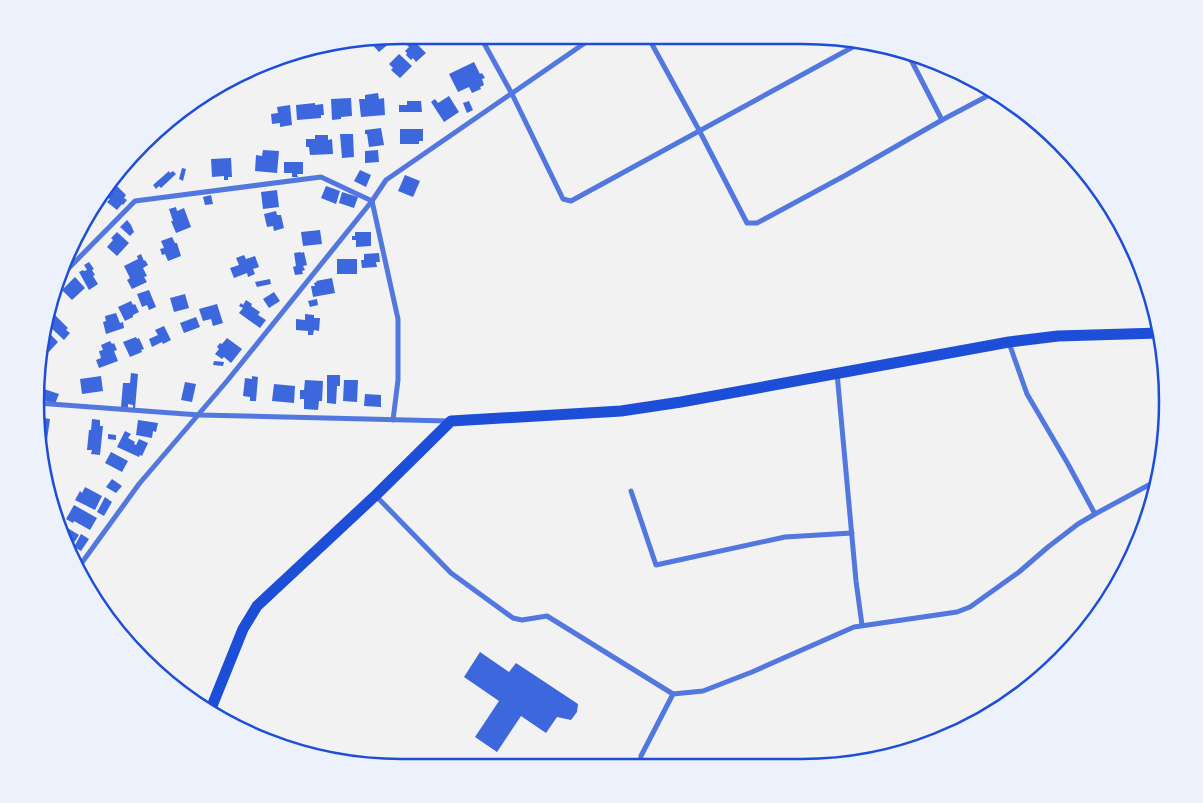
<svg xmlns="http://www.w3.org/2000/svg" width="1203" height="803" viewBox="0 0 1203 803" font-family="'DM Sans',sans-serif">
<style>
.building{fill:#3d67dc}
.lines{fill:none;stroke-linecap:round;stroke-linejoin:round}
.minor{stroke:#5277de;stroke-width:5}
.primary{stroke:#1d4ed8;stroke-width:11}
.rim{fill:none;stroke:#1d4ed8;stroke-width:2.5}
</style>
<rect width="100%" height="100%" fill="#f2f2f2"/>
<g class="building">
<path d="M425,35H441L431,43Z"/>
<path d="M387,37L391,42L379,52L368,40Z"/>
<path d="M413,40L426,53L416,62L413,58L411,60L406,55L407,53L405,51L409,47L407,45Z"/>
<path d="M399,54L412,66L400,78L391,70L393,68L389,64Z"/>
<path d="M474,62L480,74L482,73L485,78L482,79L484,85L480,87L481,89L472,93L469,87L458,92L449,74Z"/>
<path d="M378,93L379,99L384,98L385,115L361,117L359,99H365V95Z"/>
<path d="M449,96L459,112L444,122L431,102L435,99L438,103Z"/>
<path d="M351,98L352,116L341,117V119L332,120L331,99Z"/>
<path d="M407,101H421L422,112H399V105H407Z"/>
<path d="M469,101L473,110L467,113L463,103Z"/>
<path d="M315,103V105L323,104L324,115H321V118L297,120L296,105Z"/>
<path d="M290,105L292,125L280,127V123L272,124L271,114L278,113L277,107Z"/>
<path d="M381,128L384,145L369,147L367,134H365V130Z"/>
<path d="M400,129H423V141H419V144H400Z"/>
<path d="M340,134H353L354,157L342,158Z"/>
<path d="M315,135H328V140L332,139L333,154L310,155L309,147H306V139H315Z"/>
<path d="M263,150L279,151L277,173L255,171L256,155L262,156Z"/>
<path d="M378,150L379,162L365,163V151Z"/>
<path d="M231,158L232,177H228V180H224V176L212,177L211,159Z"/>
<path d="M284,162H303V174H297L298,177H292V173H284Z"/>
<path d="M182,168L186,169L183,181L179,179Z"/>
<path d="M360,170L371,175L366,187L354,181Z"/>
<path d="M169,171L170,173L173,171L176,174L161,188L159,186L156,189L153,185Z"/>
<path d="M405,175L420,181L413,197L398,191Z"/>
<path d="M116,185L126,195L124,198L127,200L123,205L122,204L117,210L107,202L110,199L106,197Z"/>
<path d="M326,186L340,191L336,204L321,198Z"/>
<path d="M277,190L279,207L263,209L261,192Z"/>
<path d="M342,192L358,197L354,208L339,203Z"/>
<path d="M211,195L213,204L205,205L203,197Z"/>
<path d="M97,203L100,205L90,225L85,222Z"/>
<path d="M176,207L177,211L184,208L191,227L176,233L171,221H173L169,209Z"/>
<path d="M276,211L277,215H281L284,228L274,231L273,226L267,227L264,214Z"/>
<path d="M127,220L131,225L134,232L130,236L120,227Z"/>
<path d="M320,230L322,244L303,246L301,232Z"/>
<path d="M117,232L129,243L117,256L107,247L113,240L111,238Z"/>
<path d="M355,232H371V246L356,247V240H352V236H355Z"/>
<path d="M172,237L175,243H177L181,256L168,261L165,254L162,255L160,249L164,248L161,241Z"/>
<path d="M76,238L80,240L71,254L68,252Z"/>
<path d="M301,252V253L304,252L307,265L303,266L305,270L302,271L303,274L295,275L293,267L296,266L294,253Z"/>
<path d="M379,253L380,262H376L377,267L362,268L361,260H364V254Z"/>
<path d="M141,254L144,261L145,260L148,265L143,268L147,276L144,277L147,282L132,289L127,280L130,278L124,266L138,259L137,256Z"/>
<path d="M244,255L246,259L255,256L259,267L253,269L255,274L248,277L247,273L234,278L230,268L239,265L236,258Z"/>
<rect x="337" y="259" width="20" height="15"/>
<path d="M89,262L94,269L92,270L95,275L93,276L98,284L89,290L79,272L83,270L84,271L87,270L84,265Z"/>
<path d="M75,277L85,288L72,300L62,290Z"/>
<path d="M332,278L335,293L313,297L311,286H315L314,283L317,282L316,281Z"/>
<path d="M270,279L271,284L257,287L255,282Z"/>
<path d="M149,290L156,307L149,310L147,305L142,307L137,294Z"/>
<path d="M274,292L280,301L269,308L263,299Z"/>
<path d="M185,294L189,308L174,312L170,298Z"/>
<path d="M317,299L318,305L310,307L308,301Z"/>
<path d="M246,300L252,304L251,306L260,312L258,315L266,320L260,328L239,313L243,308L239,306L241,303L243,305Z"/>
<path d="M131,301L133,305L135,304L139,312L133,315V317L125,321L118,307Z"/>
<path d="M217,304L223,323L213,326L211,319L203,321L199,309Z"/>
<path d="M116,313L120,323L123,322L124,328L106,334L103,322L106,321L105,316Z"/>
<path d="M51,314L53,316L55,315L68,328L66,330L70,333L64,340L48,325L51,322L49,320Z"/>
<path d="M305,314L314,315V318H320L319,331L314,330L313,335H308V331L296,330V319L305,320Z"/>
<path d="M196,317L200,327L184,333L180,323Z"/>
<path d="M164,326L171,340L163,344L162,342L152,347L149,339L158,335L155,330Z"/>
<path d="M47,331L58,342L47,354L42,349Z"/>
<path d="M136,337L137,339L139,338L144,349L141,350L142,352L130,357L123,342Z"/>
<path d="M227,338L242,349L231,363L224,357L222,359L215,354L219,349L217,347L220,343L222,344Z"/>
<path d="M110,341L112,344L114,343L117,350L114,351L118,361L99,368L96,360L101,358L99,351L103,350L101,345Z"/>
<path d="M214,361L224,362L223,366L213,365Z"/>
<path d="M131,373L138,374L135,409L133,408V405L128,404V408L121,407L123,383H130Z"/>
<path d="M327,375H340V386H337L336,404L327,403Z"/>
<path d="M101,376L103,391L82,394L80,379Z"/>
<path d="M252,376L258,377L256,401H250V397L243,396L245,378L252,379Z"/>
<path d="M305,380L323,381L322,401H319L318,410L304,409V399H300V390H304Z"/>
<path d="M344,380H358L357,402L343,401Z"/>
<path d="M185,382L196,384L192,402L181,400Z"/>
<path d="M274,384L295,386L294,403L272,401Z"/>
<path d="M41,388L59,394L55,404L37,398Z"/>
<path d="M365,394L381,395V407L364,406Z"/>
<path d="M38,417L50,419L47,440L40,439Z"/>
<path d="M92,419L100,420V426H103L100,455L91,454L92,450H87L89,430H91Z"/>
<path d="M138,420L158,423L156,432L153,431L152,438L136,435Z"/>
<path d="M125,431L131,434L128,438L135,442L134,444L136,445L139,439L148,443L142,456L140,455L139,457L117,447Z"/>
<path d="M108,434L116,435V440L108,439Z"/>
<path d="M111,452L128,461L122,472L105,463Z"/>
<path d="M112,479L122,486L116,493L106,487Z"/>
<path d="M85,487L102,496L95,510L75,500L80,491L82,493Z"/>
<path d="M105,497L112,502L104,516L97,512Z"/>
<path d="M74,505L97,518L90,530L74,521L73,523L66,519Z"/>
<path d="M61,524L79,535L70,549Z"/>
<path d="M81,534L89,539L81,551L74,547Z"/>
<path d="M480,652L509,672L516,663L578,704L577,712L571,720L557,717L546,733L521,716L497,752L475,737L499,701L464,677Z"/>
</g>
<g class="lines">
<g class="minor">
<path d="M480,36L512,94L563,199L571,201L862,42"/>
<path d="M648,37L699,130L747,223H757L846,175L942,120L993,93"/>
<path d="M909,56L942,120"/>
<path d="M372,201L398,319V380L393,420"/>
<path d="M59,278L135,201L321,177L372,201"/>
<path d="M1009,343L1027,394L1068,464L1095,514"/>
<path d="M837,373L856,581L862,625"/>
<path d="M37,403L199,415L448,421"/>
<path d="M631,491L656,565L785,537L852,533"/>
<path d="M376,496L451,573L513,618L522,620L547,616L673,694L703,691L752,672L854,627L957,612L970,607L1019,572L1048,547L1078,524L1095,514L1158,480"/>
<path d="M78,568L139,484L227,381L372,201L386,180L595,36"/>
<path d="M640,766L641,756L673,694"/>
</g>
<path class="primary" d="M210,711L243,629L257,606L376,495L451,421L621,411L681,402L1009,342L1058,336L1160,333"/>
</g>
<path d="M0 0H1203V803H0ZM401 44H802A357 357 0 0 1 1159 401V402A357 357 0 0 1 802 759H401A357 357 0 0 1 44 402V401A357 357 0 0 1 401 44Z" fill="#edf1fc" fill-rule="evenodd"/>
<path class="rim" d="M401 44H802A357 357 0 0 1 1159 401V402A357 357 0 0 1 802 759H401A357 357 0 0 1 44 402V401A357 357 0 0 1 401 44Z"/>
</svg>
